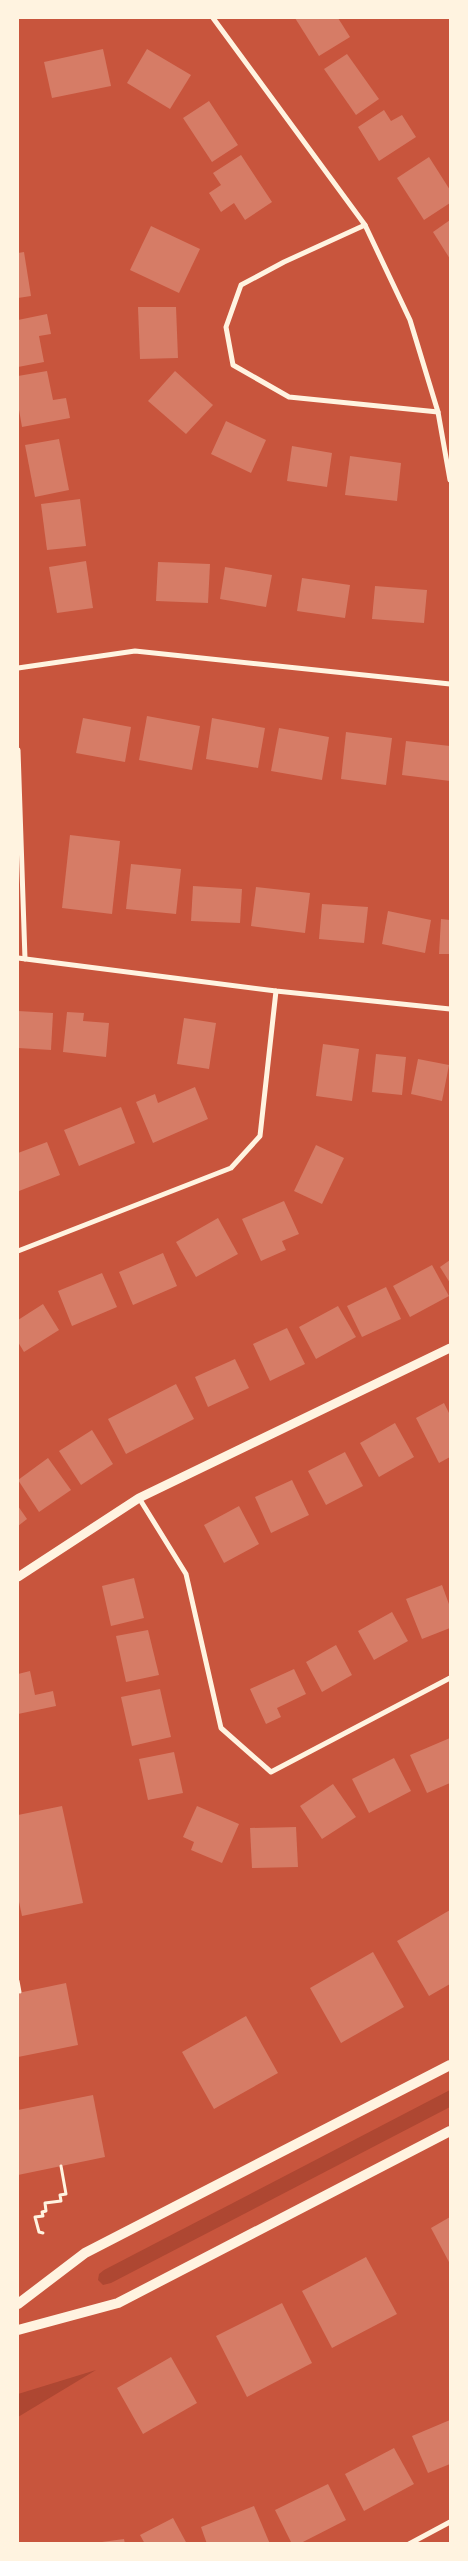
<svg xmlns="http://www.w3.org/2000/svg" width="468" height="2561" viewBox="0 0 468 2561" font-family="'Asap Condensed',sans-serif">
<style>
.green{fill:#ae4732}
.building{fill:#d67c66}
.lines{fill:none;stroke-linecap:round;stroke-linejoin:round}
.path{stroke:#fff3e0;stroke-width:3}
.minor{stroke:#fff3e0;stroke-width:5}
.tertiary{stroke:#fff3e0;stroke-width:9}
.secondary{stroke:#fff3e0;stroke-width:10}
</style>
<rect width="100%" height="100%" fill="#c8553d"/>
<g class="green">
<path d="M450,2090V2107L111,2283L103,2285L98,2280L99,2274L104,2270Z"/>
<path d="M96,2370L18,2417V2394Z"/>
</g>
<g class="building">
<path d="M295,18H338L350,37L319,56Z"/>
<path d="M103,49L111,86L52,98L44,62Z"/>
<path d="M147,49L191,75L170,109L127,83Z"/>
<path d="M347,54L379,99L356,115L324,69Z"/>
<path d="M209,101L238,145L212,162L183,118Z"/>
<path d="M384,110L391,121L402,115L416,137L379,161L358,127Z"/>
<path d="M241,155L272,202L245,220L234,203L221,212L209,193L221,185L213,173Z"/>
<path d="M429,157L450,190V203L424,220L397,178Z"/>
<path d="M450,220V259L433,232Z"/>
<path d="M151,226L200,249L179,293L130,270Z"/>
<path d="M24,252L31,296L18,298V253Z"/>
<path d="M138,307H176L178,358L140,359Z"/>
<path d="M47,314L51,334L39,336L44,362L18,367V320Z"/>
<path d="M47,371L53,400L66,398L70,418L22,427L18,404V376Z"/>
<path d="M175,371L213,405L186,434L148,401Z"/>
<path d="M226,421L266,440L251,473L211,454Z"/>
<path d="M59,439L69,490L35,497L25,445Z"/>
<path d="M292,446L332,453L327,487L287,481Z"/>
<path d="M350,456L401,463L397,501L345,495Z"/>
<path d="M80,499L86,546L47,550L41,504Z"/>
<path d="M86,561L93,608L57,613L49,567Z"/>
<path d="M158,562L210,564L208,603L156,601Z"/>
<path d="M225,567L272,575L266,607L220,599Z"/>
<path d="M302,578L350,585L345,618L297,611Z"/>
<path d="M375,586L427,590L424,623L372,619Z"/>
<path d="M147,716L200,726L192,770L139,760Z"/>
<path d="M83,718L131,727L125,762L76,753Z"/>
<path d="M212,718L265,728L258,768L206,759Z"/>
<path d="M279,728L329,737L322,780L271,771Z"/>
<path d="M346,732L392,738L386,785L341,779Z"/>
<path d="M406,741L450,746V781L402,775Z"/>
<path d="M70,835L120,841L112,914L62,908Z"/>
<path d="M131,864L181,869L176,914L126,909Z"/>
<path d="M193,886L242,889L240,923L191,921Z"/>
<path d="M256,887L310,893L305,933L251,926Z"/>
<path d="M322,904L368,907L364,943L319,939Z"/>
<path d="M388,911L431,920L425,953L382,944Z"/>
<path d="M441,919L450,920V954H439Z"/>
<path d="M18,1011L53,1013L51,1050L18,1048Z"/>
<path d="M67,1012L84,1013L83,1021L109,1023L106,1057L63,1052Z"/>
<path d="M184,1018L216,1023L209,1069L177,1064Z"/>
<path d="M323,1044L359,1049L352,1101L316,1096Z"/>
<path d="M376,1054L406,1057L402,1095L372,1092Z"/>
<path d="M418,1059L449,1065L442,1101L411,1094Z"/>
<path d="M195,1087L208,1119L153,1143L136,1102L155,1094L158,1103Z"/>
<path d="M121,1107L135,1143L79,1166L64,1130Z"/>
<path d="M47,1142L60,1175L19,1191L18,1153Z"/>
<path d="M316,1145L344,1158L322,1204L294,1191Z"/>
<path d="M284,1201L299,1234L282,1241L286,1250L261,1261L242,1219Z"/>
<path d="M218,1218L238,1254L196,1277L176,1242Z"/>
<path d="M163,1253L177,1286L133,1305L119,1272Z"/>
<path d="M450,1260V1283L440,1267Z"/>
<path d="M432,1265L449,1296L410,1317L393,1286Z"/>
<path d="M102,1273L117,1307L72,1326L58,1291Z"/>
<path d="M386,1287L401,1319L362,1337L347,1306Z"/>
<path d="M43,1304L59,1330L24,1352L18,1342V1320Z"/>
<path d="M338,1306L356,1337L316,1359L299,1327Z"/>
<path d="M287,1328L305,1364L270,1381L253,1344Z"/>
<path d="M235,1359L249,1388L208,1407L195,1377Z"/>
<path d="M176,1384L194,1419L126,1454L108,1419Z"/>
<path d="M444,1403L450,1415V1457L439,1463L416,1418Z"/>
<path d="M395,1423L414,1457L379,1477L360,1443Z"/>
<path d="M92,1430L113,1464L81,1485L59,1451Z"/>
<path d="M345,1452L363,1486L326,1505L308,1471Z"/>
<path d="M48,1458L71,1490L39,1512L18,1480Z"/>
<path d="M292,1480L309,1515L271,1533L255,1497Z"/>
<path d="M18,1506L27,1519L18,1526Z"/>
<path d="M239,1506L259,1544L224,1563L204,1525Z"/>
<path d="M134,1578L144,1618L111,1626L102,1586Z"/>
<path d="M442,1585L450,1607V1628L422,1639L406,1599Z"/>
<path d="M392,1612L408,1641L374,1660L358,1631Z"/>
<path d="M148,1630L159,1675L126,1682L116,1636Z"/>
<path d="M336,1645L352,1675L322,1692L306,1662Z"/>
<path d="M294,1669L306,1694L277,1708L281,1717L266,1724L250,1689Z"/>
<path d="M30,1671L35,1695L53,1691L56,1706L18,1714V1674Z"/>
<path d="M160,1689L171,1737L132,1746L121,1697Z"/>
<path d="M450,1738V1783L427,1793L410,1755Z"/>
<path d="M174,1752L183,1793L148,1800L139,1759Z"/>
<path d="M394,1758L411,1791L369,1813L352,1779Z"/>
<path d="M333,1784L356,1817L322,1839L300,1806Z"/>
<path d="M62,1806L83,1903L22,1916L18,1897V1815Z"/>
<path d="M197,1806L239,1824L222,1863L191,1850L194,1842L183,1837Z"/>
<path d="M296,1827L298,1867L252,1868L250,1828Z"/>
<path d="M450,1910V1984L429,1996L397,1941Z"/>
<path d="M373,1952L404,2007L341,2043L310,1988Z"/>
<path d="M66,1983L78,2045L18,2057V1993Z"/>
<path d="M246,2016L278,2073L214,2109L182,2052Z"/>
<path d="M93,2095L105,2157L18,2175V2110Z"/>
<path d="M450,2217V2264L431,2228Z"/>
<path d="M366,2257L397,2314L332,2348L302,2291Z"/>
<path d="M282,2303L312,2363L247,2397L216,2336Z"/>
<path d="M171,2357L197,2403L143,2434L117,2388Z"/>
<path d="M450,2420V2464L428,2473L412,2436Z"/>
<path d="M394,2448L414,2484L364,2511L345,2474Z"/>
<path d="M328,2484L346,2520L299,2544H292L275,2510Z"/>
<path d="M254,2506L270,2544H207L201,2527Z"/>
<path d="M173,2518L187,2544H145L140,2535Z"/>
<path d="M124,2539L125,2544H102V2542Z"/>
</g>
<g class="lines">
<g class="path">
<path d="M18,1981L20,1992"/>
<path d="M43,2233L39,2232L35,2217L43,2216L42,2212L46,2211L45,2203L61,2201L60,2195L66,2194L61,2166"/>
</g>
<g class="minor">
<path d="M213,18L365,225L410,320L438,412L450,480"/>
<path d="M365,225L284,262L241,285L226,327L233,365L289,397L438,412"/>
<path d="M18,668L135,651L450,684"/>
<path d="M18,750L25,959"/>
<path d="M18,958L276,991L450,1009"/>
<path d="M18,1251L231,1168L260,1136L276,991"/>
<path d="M139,1498L186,1574L221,1728L271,1772L450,1678"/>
<path d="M409,2544L450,2522"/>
</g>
<path class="tertiary" d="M18,1577L139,1498L450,1348"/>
<g class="secondary">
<path d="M18,2304L85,2253L450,2065"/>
<path d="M18,2330L118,2303L450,2131"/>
</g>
</g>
<rect width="468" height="2561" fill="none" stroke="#fff3e0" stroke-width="38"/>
</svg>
